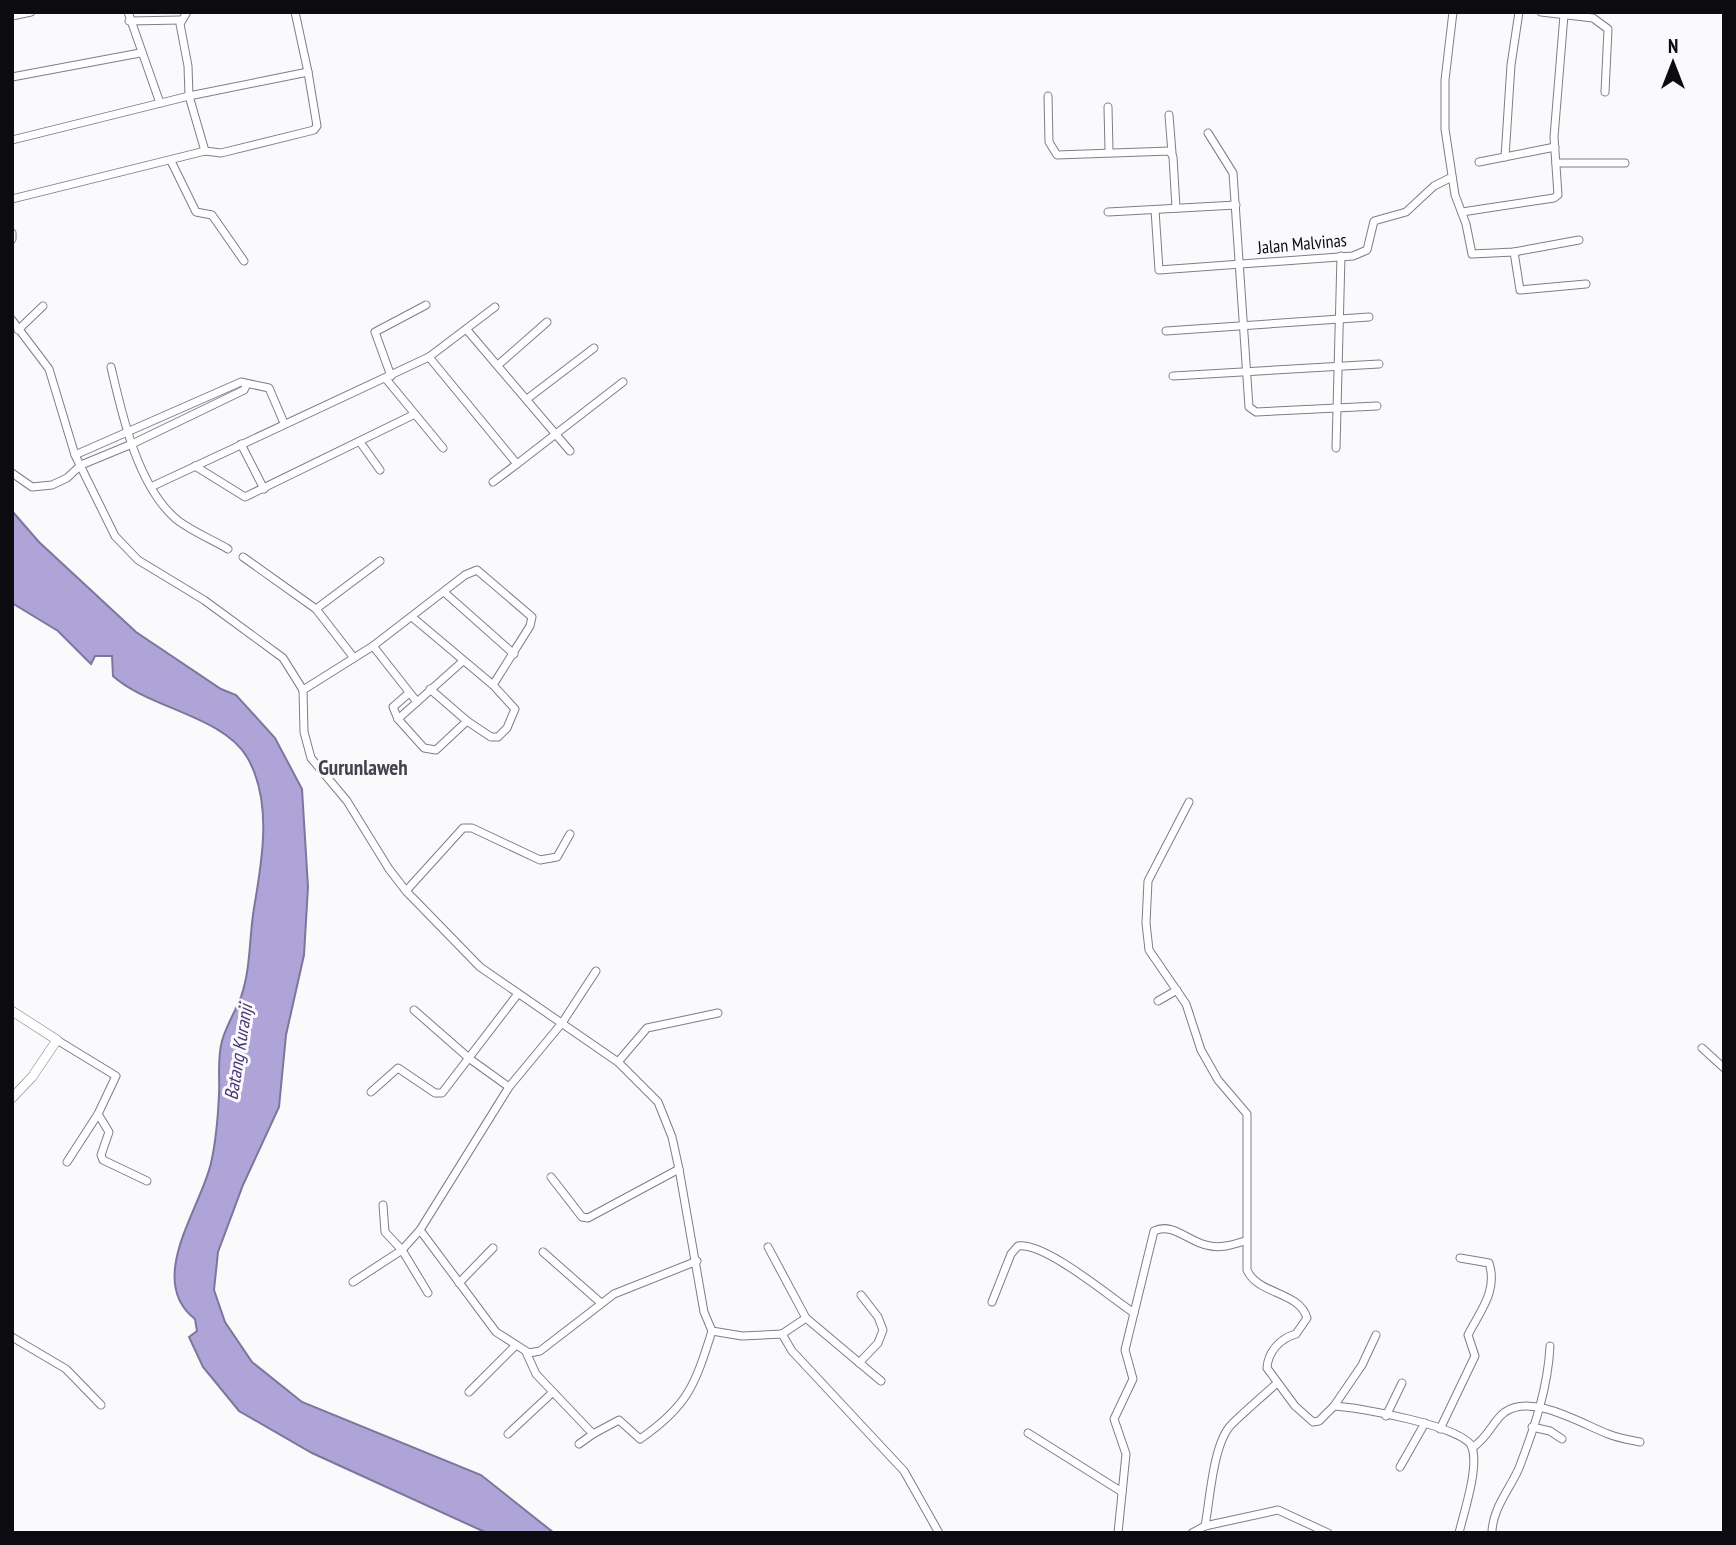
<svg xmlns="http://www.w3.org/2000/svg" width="1736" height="1545" viewBox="0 0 1736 1545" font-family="'PT Sans Narrow',sans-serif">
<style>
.water{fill:#aea4d8;stroke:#7d769c;stroke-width:2}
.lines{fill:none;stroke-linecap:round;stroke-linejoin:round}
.minor-casing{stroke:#7f7d89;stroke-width:9}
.tertiary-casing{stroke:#7f7d89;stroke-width:10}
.minor{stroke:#fff;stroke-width:7}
.tertiary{stroke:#fff;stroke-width:9}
.labels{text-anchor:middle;stroke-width:6;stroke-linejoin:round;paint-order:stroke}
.street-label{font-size:18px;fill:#0c0b0f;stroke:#fafafd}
.water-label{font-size:19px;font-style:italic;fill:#463575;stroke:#fafafd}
.quarter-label{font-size:21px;font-weight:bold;fill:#44424d;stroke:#fafafd}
</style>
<rect width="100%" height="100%" fill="#fafafd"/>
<path class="water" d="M12,511L39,542L136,632L221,689L236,695L275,738L302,789L308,887L304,955L286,1035L279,1107L243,1185L218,1252L214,1290L225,1322L252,1362L302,1402L481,1475L554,1533H487L312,1453L239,1411L203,1367L189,1337L197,1331L195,1319C145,1280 201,1208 211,1163C216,1141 218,1117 219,1094C220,1077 217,1059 222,1041C226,1026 235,1012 241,997C251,968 249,938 254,908C262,862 273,801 247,757C223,716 148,708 113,676L112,656H95L91,664L58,631L12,603Z"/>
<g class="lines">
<defs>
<g id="minor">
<path d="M128,12L160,103"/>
<path d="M187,12L180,24L188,66L189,96L205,151"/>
<path d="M1453,12L1445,80V129L1455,195L1466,224L1472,254L1514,252L1579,240"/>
<path d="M1541,12L1593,18L1608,29L1605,92"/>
<path d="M12,16L31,12"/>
<path d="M129,21L181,20"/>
<path d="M12,77L140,53"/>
<path d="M1048,96L1049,142L1057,155L1170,151L1173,157L1176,208"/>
<path d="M1108,107L1109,151"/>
<path d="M1169,115L1172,153"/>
<path d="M1208,133L1233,173L1249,407L1256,412L1377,406"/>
<path d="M12,140L189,96L308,72L295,12"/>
<path d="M1505,157L1511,65L1519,12"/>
<path d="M171,161L196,212L212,215L244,261"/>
<path d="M1479,162L1555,147"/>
<path d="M1556,163H1625"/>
<path d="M12,199L205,151L221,153L314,130L317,126L308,72"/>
<path d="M1155,210L1159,270L1353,256L1367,250L1374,221L1406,212L1434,186L1452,177"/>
<path d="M1108,212L1236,205"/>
<path d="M1462,212L1554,198L1558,195L1554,137L1564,15"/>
<path d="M12,233V239"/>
<path d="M1514,252L1520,290L1586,284"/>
<path d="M12,320L49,369L75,455L115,536L138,560L204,600L283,658L303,690L304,732L311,758L347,801L389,869L406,891L480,967L618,1062L658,1102L672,1137L679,1169L704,1312L712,1331L742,1336L782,1334L792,1351L904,1471L939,1533"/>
<path d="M18,330L43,306"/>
<path d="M467,330L570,451"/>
<path d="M1166,331L1369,317"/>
<path d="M429,357L517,464L623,382"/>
<path d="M498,365L547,322"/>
<path d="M111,367C122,414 137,485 176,519C191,531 211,539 228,549"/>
<path d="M391,376L375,332L426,305"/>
<path d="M1173,376L1379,364"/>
<path d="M386,379L443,448"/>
<path d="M527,399L594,348"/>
<path d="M360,442L380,470"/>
<path d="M241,444L264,489"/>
<path d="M1336,448L1341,256"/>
<path d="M75,455L241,382L269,388L284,423"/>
<path d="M195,466L245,497L413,415"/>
<path d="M12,473L32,487L52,485L67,478L81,465L132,444L244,390L246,386"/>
<path d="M493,482L517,464"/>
<path d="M153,486L429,357L495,307"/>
<path d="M243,557L316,609L354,658"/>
<path d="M444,592L514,654"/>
<path d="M316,609L380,561"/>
<path d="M412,617L493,685L515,709L507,728L498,737H491L467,721"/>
<path d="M373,646L417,702L463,661"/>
<path d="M303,690L373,646L465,575L477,570L532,617L530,626L493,685"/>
<path d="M417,702L398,719L424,748L436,750L467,721L430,689"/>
<path d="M398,719L393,707L409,693"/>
<path d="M1189,802L1148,881L1146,923L1149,950L1186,1004L1201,1050L1218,1080L1247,1114V1270C1258,1295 1299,1291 1307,1318L1296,1334C1281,1338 1268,1351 1267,1368L1295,1406L1313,1422L1319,1421L1334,1406C1357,1407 1464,1426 1472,1447C1479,1468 1464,1512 1459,1533"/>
<path d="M406,891L463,828H472L540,860L557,857L570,834"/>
<path d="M1158,1001L1177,990"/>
<path d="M414,1010L470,1059L509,1087"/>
<path d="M57,1040L116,1076L98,1114L67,1162"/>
<path d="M1702,1048L1724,1068"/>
<path d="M618,1062L647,1028L718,1013"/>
<path d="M371,1092L398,1068L435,1093H442L517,995"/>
<path d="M98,1114L109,1132L101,1155L103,1160L147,1181"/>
<path d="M551,1177L582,1217L588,1218L679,1169"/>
<path d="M383,1205L385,1232L402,1250L428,1293"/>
<path d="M420,1230L496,1332L529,1353L540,1351L614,1294L697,1261"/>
<path d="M768,1247L806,1318L782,1334"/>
<path d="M543,1252L601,1303"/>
<path d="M353,1282L402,1250L420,1230L509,1087L562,1023L596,971"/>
<path d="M459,1283L493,1248"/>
<path d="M992,1302L1011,1254L1018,1246C1045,1242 1110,1297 1134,1313"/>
<path d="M806,1318L881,1381"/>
<path d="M12,1337L66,1369L101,1405"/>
<path d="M526,1352L536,1374L553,1392"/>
<path d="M859,1363L878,1343L883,1330L878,1317L861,1295"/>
<path d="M469,1392L515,1346"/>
<path d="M1334,1406L1362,1365L1376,1335"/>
<path d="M1386,1416L1402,1383"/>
<path d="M1532,1427L1550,1431L1562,1439"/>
<path d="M1440,1429L1475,1356L1468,1335C1480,1311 1498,1291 1489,1263L1460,1258"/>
<path d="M1028,1433L1122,1492"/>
<path d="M508,1434L553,1392L593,1434L619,1420L640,1439C688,1406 695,1385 712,1331"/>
<path d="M579,1444L593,1434"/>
<path d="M1472,1448C1490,1436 1493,1420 1505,1412C1532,1393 1582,1424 1608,1434C1618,1438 1630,1440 1640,1442"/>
<path d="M1400,1467L1425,1423"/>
<path d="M1205,1526C1210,1500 1213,1442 1232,1424C1246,1410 1262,1397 1277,1383"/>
<path d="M1118,1533L1126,1454L1114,1419L1133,1379L1125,1350L1154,1231C1172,1222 1188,1241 1206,1245C1219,1249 1232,1245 1245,1241"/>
<path d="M1192,1533L1205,1526L1278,1510L1328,1533"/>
<path d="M1492,1533C1492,1509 1510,1489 1519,1468C1534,1429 1548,1388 1550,1346"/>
</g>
<path id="tertiary" d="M12,1011L57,1040L32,1077L12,1098"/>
</defs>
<use href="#minor" class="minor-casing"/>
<use href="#tertiary" class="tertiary-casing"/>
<use href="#minor" class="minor"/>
<use href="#tertiary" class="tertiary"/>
</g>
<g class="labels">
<g class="street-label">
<text transform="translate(1302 244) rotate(-5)" y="6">Jalan Malvinas</text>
</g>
<g class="water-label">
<text transform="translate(238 1052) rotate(-81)" y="7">Batang Kuranji</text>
</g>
<g class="quarter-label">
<text x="363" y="775">Gurunlaweh</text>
</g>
</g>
<rect width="1736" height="1545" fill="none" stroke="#0c0b0f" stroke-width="28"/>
<g transform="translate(1673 63)" stroke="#fafafd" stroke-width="5" paint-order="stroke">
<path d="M0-5L12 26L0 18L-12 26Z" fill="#0c0b0f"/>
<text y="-10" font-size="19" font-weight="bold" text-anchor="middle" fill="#0c0b0f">N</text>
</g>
</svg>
